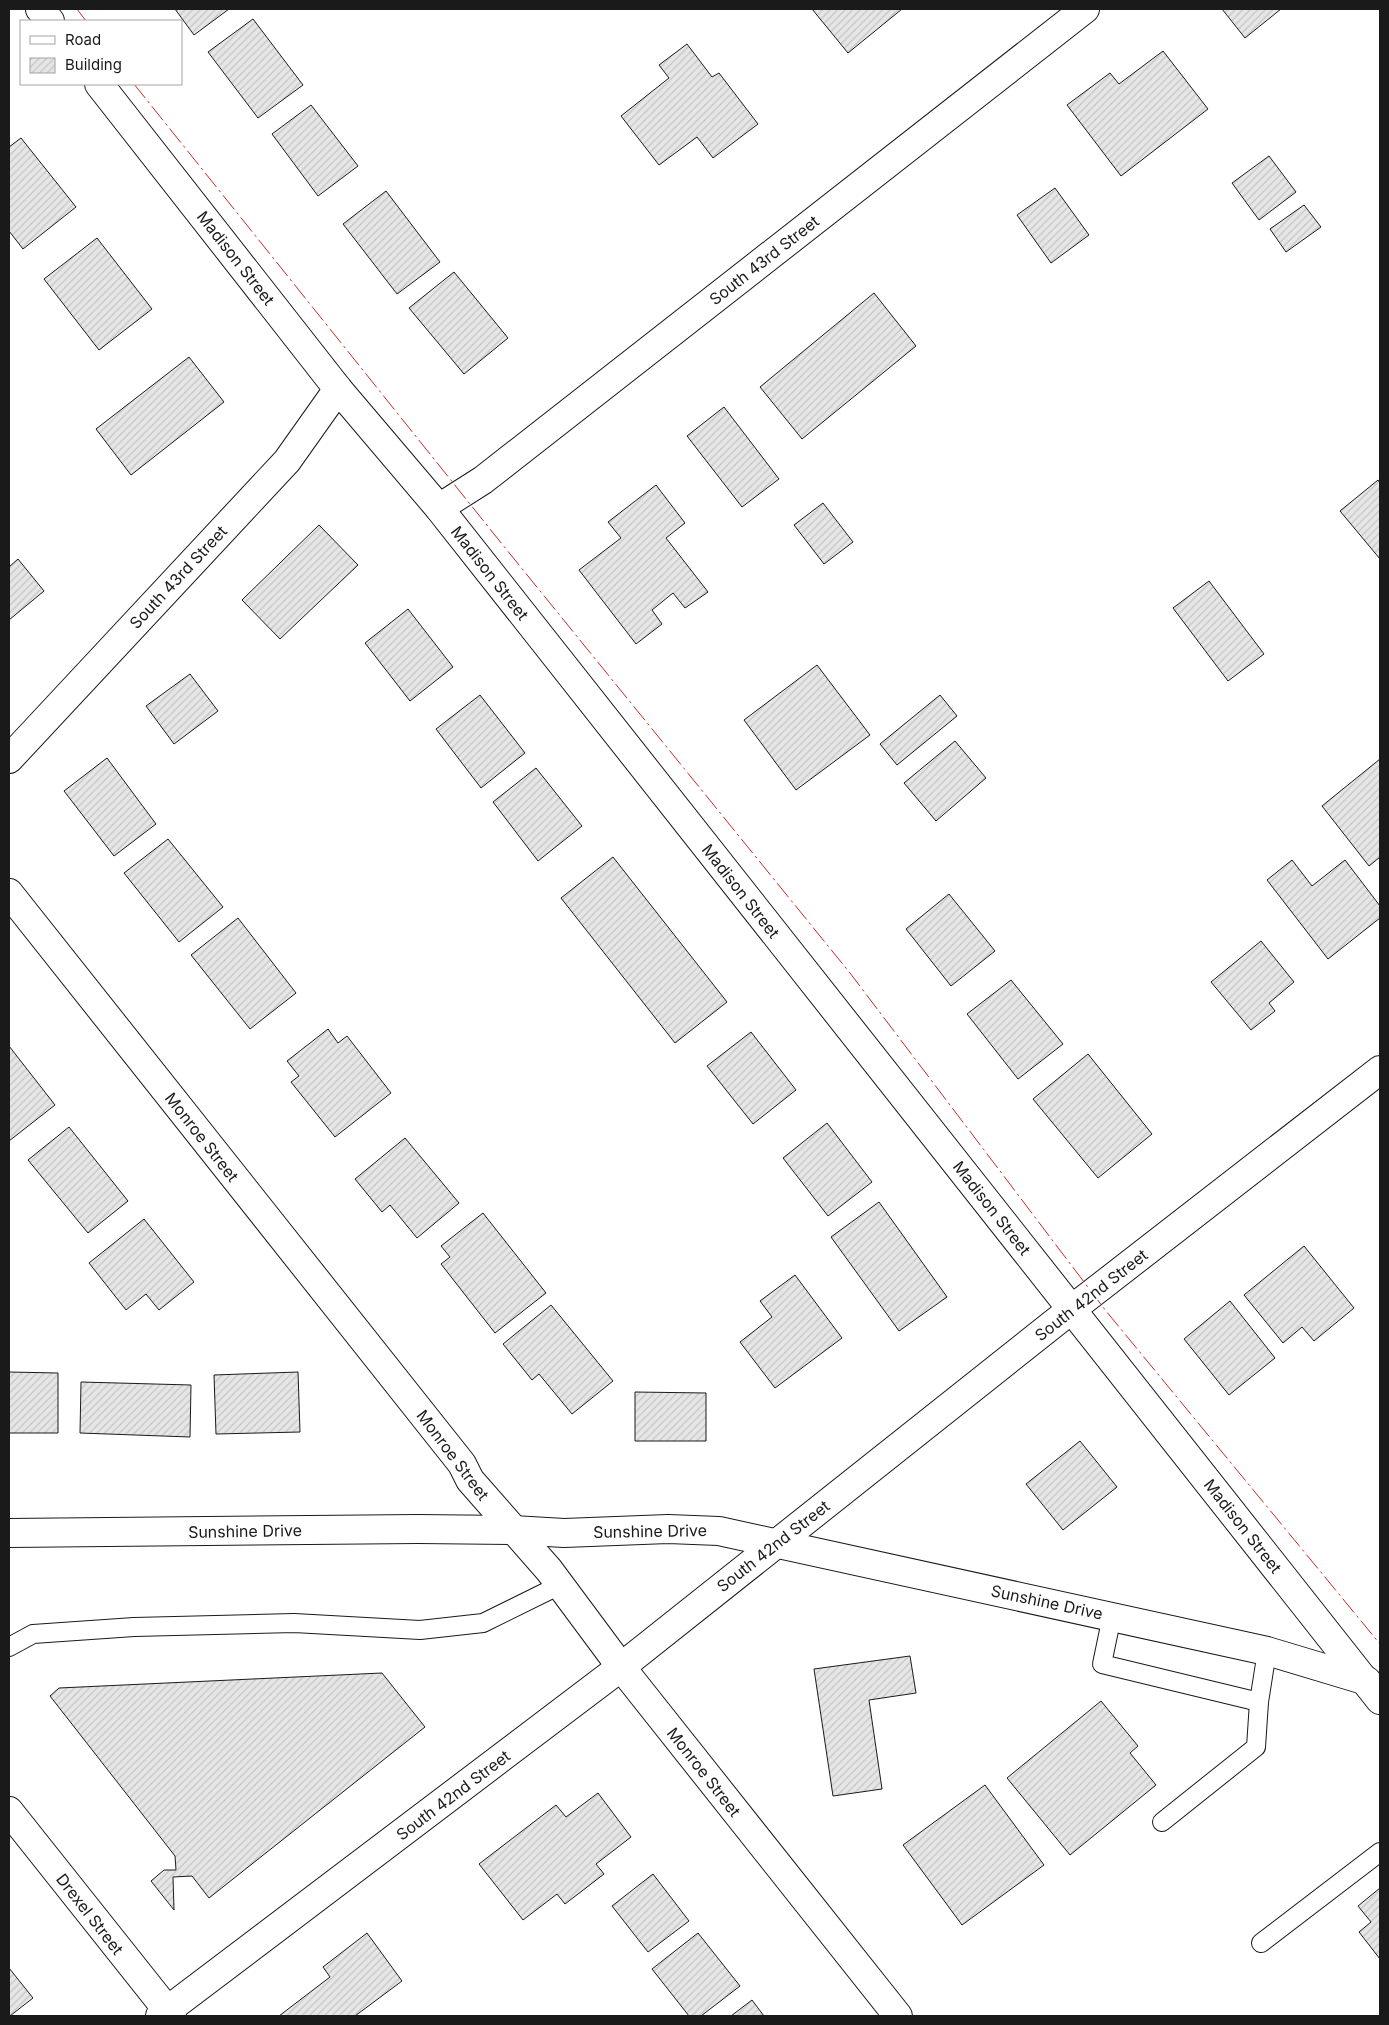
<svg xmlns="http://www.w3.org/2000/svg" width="1389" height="2025" viewBox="0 0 1389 2025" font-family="Inter,sans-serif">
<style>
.building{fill:url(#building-hatch);stroke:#1a1a1a}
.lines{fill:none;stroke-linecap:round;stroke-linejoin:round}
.service-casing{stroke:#1a1a1a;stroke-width:20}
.minor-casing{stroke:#1a1a1a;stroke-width:30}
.tertiary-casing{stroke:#1a1a1a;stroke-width:30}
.service{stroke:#fff;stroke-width:18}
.minor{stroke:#fff;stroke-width:28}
.tertiary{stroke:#fff;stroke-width:28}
.power{stroke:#c62828;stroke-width:1;stroke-dasharray:18 4 2.5 4;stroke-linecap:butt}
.labels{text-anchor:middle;stroke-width:4;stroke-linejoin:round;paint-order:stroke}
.street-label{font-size:16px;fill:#1a1a1a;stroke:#fff}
</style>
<defs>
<pattern id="building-hatch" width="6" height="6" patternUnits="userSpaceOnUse" patternTransform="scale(1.25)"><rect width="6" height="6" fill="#e6e6e6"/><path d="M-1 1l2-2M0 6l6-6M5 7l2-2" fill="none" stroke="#c5c5c5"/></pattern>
</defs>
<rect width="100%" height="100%" fill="#fff"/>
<g class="building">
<path d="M175,9H229L194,35Z"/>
<path d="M812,9H902L848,53Z"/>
<path d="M1222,9H1281L1245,38Z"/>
<path d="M253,19L303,85L258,118L208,52Z"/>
<path d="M687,44L712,77L719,73L758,124L713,158L697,137L659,165L621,116L669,78L659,65Z"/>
<path d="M1163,51L1208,109L1121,176L1067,105L1110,73L1119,84Z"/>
<path d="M311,105L358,166L318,196L272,134Z"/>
<path d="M21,138L76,207L23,249L9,231V147Z"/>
<path d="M1269,156L1296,192L1259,220L1232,183Z"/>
<path d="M1055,188L1089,235L1051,263L1017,215Z"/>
<path d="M386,191L440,262L397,294L343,224Z"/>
<path d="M1304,205L1321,227L1286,252L1270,229Z"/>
<path d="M97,238L152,309L99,350L44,279Z"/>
<path d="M454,272L508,338L464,374L409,308Z"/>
<path d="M874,293L916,346L802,439L760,387Z"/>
<path d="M189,357L224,402L131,475L96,429Z"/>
<path d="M724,407L779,479L742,507L687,436Z"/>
<path d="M1378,480L1380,483V559L1340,511Z"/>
<path d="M656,485L685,523L666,538L708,592L685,608L673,593L652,610L662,624L636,644L579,570L621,538L608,522Z"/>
<path d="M823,503L853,542L824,564L794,525Z"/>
<path d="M319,525L358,565L280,639L242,600Z"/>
<path d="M18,559L44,591L9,620V567Z"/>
<path d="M1209,581L1264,654L1228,681L1173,608Z"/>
<path d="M408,609L453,667L410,701L365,643Z"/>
<path d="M817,665L870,735L796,790L744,720Z"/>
<path d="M190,674L218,711L174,744L146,706Z"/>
<path d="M480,695L525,753L481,788L436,729Z"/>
<path d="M940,695L957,716L897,765L880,744Z"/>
<path d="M955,741L986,778L936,821L904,783Z"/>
<path d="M107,758L156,824L114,856L64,791Z"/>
<path d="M1380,759V857L1369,866L1322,806Z"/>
<path d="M536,768L582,826L538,861L493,802Z"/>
<path d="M168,839L223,907L179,942L124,873Z"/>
<path d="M613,857L727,1002L675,1043L561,898Z"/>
<path d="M1292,860L1312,886L1345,860L1380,906V918L1328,959L1267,880Z"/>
<path d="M949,894L995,951L951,986L906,929Z"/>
<path d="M238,918L296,993L250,1029L191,955Z"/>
<path d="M1261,941L1294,982L1269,1003L1275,1011L1251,1030L1211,982Z"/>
<path d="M1011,980L1063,1044L1018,1079L967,1014Z"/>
<path d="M328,1029L338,1043L347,1036L391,1093L335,1137L291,1082L299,1076L287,1061Z"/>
<path d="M751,1032L796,1090L753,1124L707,1066Z"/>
<path d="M9,1046L55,1105L9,1141Z"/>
<path d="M1088,1054L1152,1134L1098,1178L1033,1099Z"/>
<path d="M827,1123L872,1182L828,1216L783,1158Z"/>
<path d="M69,1127L128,1201L88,1233L28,1160Z"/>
<path d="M405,1138L459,1203L417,1238L390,1205L382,1212L355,1179Z"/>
<path d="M879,1202L947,1297L899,1331L831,1237Z"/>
<path d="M483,1213L546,1293L495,1333L441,1264L450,1257L441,1246Z"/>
<path d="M144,1219L194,1282L159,1310L146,1294L126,1310L89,1263Z"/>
<path d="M1304,1246L1354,1308L1314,1341L1302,1327L1283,1343L1244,1295Z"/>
<path d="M795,1275L842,1338L775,1388L740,1342L772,1317L760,1301Z"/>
<path d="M1230,1301L1275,1358L1229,1395L1184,1339Z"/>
<path d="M551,1305L613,1381L572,1414L539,1374L532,1380L503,1344Z"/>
<path d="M9,1372L58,1373V1433H9Z"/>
<path d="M298,1372L300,1432L216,1434L214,1375Z"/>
<path d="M81,1382L191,1385L190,1437L80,1433Z"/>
<path d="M635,1392L706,1393V1441H635Z"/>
<path d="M1080,1441L1117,1487L1063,1530L1026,1484Z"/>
<path d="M910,1656L916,1693L869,1700L882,1789L833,1796L814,1669Z"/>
<path d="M382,1673L425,1727L209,1898L192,1876L173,1877L174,1910L151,1881L164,1870H176L175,1856L50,1696L59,1688Z"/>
<path d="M1101,1701L1138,1746L1130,1753L1156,1785L1070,1855L1007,1778Z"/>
<path d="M985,1785L1044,1865L962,1925L903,1845Z"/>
<path d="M598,1793L631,1837L596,1864L604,1874L565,1904L557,1894L523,1920L479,1864L556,1805L566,1817Z"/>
<path d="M653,1874L689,1921L648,1952L612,1906Z"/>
<path d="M1380,1888V1959L1359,1932L1371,1922L1358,1906Z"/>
<path d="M367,1933L402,1981L355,2016H279L330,1977L323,1967Z"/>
<path d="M698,1933L740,1986L701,2016H689L652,1969Z"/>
<path d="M9,1968L33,1998L10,2016H9Z"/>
<path d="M752,2000L764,2016H731Z"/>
</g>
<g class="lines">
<defs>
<g id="service">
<path d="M1112,1616L1102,1664L1259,1702"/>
<path d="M9,1647L33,1634L134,1627L294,1623L420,1630L483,1623L560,1585"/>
<path d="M1162,1822L1256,1747L1259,1702L1267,1651"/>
<path d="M1261,1943L1380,1852"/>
</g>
<g id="minor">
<path d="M40,9L50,21"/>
<path d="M99,84L338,389L439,508L1380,1700"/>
<path d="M439,508L483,480L1085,9"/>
<path d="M9,759L287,461L338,389"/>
<path d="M9,893L462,1464L470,1480L549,1570L621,1667L898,2016"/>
<path d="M9,1533L418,1529L513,1530L564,1533L668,1529L719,1531L1267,1651L1367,1681"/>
<path d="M9,1811L172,2016"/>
</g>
<path id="tertiary" d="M160,2016L621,1667L1072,1309L1380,1070"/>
</defs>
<use href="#service" class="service-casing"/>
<use href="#minor" class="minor-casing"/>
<use href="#tertiary" class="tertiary-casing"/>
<use href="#service" class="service"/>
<use href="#minor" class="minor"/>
<use href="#tertiary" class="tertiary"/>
<g class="power">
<path d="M77,9L86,21"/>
<path d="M134,84L502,544L850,973L1106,1311L1380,1644"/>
</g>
</g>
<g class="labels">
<g class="street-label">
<text transform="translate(236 258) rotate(52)" y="6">Madison Street</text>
<text transform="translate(764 260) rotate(-38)" y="6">South 43rd Street</text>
<text transform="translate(490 573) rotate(52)" y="6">Madison Street</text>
<text transform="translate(178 577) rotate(-47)" y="6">South 43rd Street</text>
<text transform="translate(741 891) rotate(52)" y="6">Madison Street</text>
<text transform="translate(202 1137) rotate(52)" y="6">Monroe Street</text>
<text transform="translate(992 1208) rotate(52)" y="6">Madison Street</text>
<text transform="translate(1091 1295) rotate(-38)" y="6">South 42nd Street</text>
<text transform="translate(453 1455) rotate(53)" y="6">Monroe Street</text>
<text transform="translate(1243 1526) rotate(52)" y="6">Madison Street</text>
<text transform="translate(245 1531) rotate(-1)" y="6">Sunshine Drive</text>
<text transform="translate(650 1531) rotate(-1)" y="6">Sunshine Drive</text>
<text transform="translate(773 1546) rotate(-38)" y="6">South 42nd Street</text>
<text transform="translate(1047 1602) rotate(12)" y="6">Sunshine Drive</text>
<text transform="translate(704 1772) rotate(52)" y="6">Monroe Street</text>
<text transform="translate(453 1795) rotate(-37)" y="6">South 42nd Street</text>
<text transform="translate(90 1914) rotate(52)" y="6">Drexel Street</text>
</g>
</g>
<rect width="1389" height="2025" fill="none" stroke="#1a1a1a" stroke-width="20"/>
<rect x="20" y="20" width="162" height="65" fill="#ffffff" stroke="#a3a3a3"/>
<rect x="30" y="36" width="25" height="8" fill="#ffffff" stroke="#a3a3a3"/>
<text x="65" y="45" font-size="15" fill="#1a1a1a">Road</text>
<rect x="30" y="58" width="25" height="15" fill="url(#building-hatch)" stroke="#a3a3a3"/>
<text x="65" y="70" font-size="15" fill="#1a1a1a">Building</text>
</svg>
